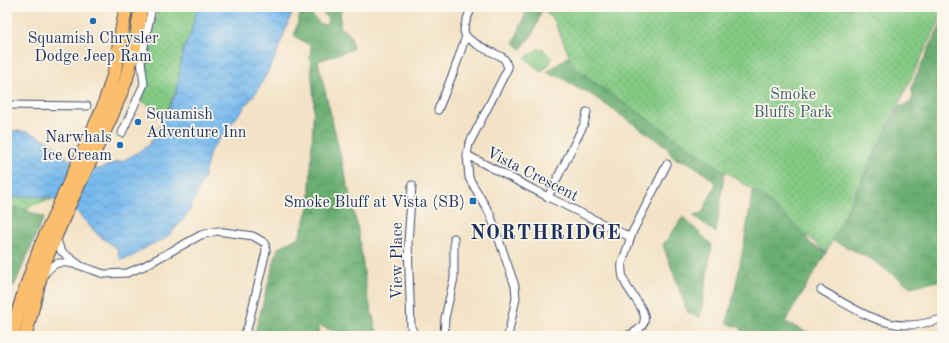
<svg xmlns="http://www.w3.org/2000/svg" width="949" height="343" viewBox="0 0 949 343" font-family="'Old Standard TT',serif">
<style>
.forest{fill:url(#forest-crowns);stroke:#436e68}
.wetland{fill:url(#wetland-marsh);stroke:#507c71}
.park{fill:url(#park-dots);stroke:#507c71}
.water{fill:url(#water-waves);stroke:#4a74a6}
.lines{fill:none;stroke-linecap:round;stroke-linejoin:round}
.street-casing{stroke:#3b4a6d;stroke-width:9}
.highway-casing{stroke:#3b4a6d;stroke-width:15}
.street{stroke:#fff;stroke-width:7}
.highway{stroke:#fabe6d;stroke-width:13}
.poi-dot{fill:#1f6fb2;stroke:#fbf7ec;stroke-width:1.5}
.labels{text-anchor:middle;stroke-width:3.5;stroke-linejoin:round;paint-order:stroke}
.poi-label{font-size:16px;fill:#1b2f5e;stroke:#fbf7ec;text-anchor:end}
.park-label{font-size:16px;fill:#3a5e69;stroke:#fbf7ec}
.street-label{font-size:16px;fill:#1b2f5e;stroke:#fbf7ec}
.district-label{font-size:20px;font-weight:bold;letter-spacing:1px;fill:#1b2f5e;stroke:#fbf7ec}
</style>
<defs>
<pattern id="forest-crowns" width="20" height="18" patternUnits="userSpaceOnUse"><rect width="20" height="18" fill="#6bae72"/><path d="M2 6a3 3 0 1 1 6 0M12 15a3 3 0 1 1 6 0" fill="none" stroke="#578e61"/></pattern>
<pattern id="wetland-marsh" width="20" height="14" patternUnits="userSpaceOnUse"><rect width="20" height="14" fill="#84ca84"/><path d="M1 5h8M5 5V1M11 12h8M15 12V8" fill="none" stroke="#6ba46f"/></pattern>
<pattern id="park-dots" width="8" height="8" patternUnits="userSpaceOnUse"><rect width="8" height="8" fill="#84ca84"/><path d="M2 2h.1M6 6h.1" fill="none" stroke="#6ba46f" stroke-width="1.8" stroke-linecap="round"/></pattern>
<pattern id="water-waves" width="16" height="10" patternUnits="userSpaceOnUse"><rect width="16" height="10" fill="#78baed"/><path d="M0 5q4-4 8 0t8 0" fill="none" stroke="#6298c3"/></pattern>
</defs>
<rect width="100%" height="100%" fill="#fbf7ec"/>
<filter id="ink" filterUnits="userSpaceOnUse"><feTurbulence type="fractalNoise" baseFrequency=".025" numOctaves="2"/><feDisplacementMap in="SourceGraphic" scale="8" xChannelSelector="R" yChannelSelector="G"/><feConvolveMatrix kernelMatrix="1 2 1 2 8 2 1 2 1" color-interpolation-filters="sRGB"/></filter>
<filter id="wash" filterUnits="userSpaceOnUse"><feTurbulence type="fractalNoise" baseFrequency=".012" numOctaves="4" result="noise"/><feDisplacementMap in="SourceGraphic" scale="16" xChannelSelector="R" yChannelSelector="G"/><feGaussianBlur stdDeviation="0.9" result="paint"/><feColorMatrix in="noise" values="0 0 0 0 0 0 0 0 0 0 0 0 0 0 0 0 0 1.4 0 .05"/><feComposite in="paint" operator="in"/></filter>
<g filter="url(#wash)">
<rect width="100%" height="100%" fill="#f3e2c5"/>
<g class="forest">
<path d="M302,7H305L319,23L326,25L328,19L319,7H341L340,27L351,36L353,49L318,61L358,229L367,294L378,336H348L320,326L317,336H254L278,248L299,237L309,208L314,101L310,56L311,46L294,36Z"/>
<path d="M518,7H543L533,34L521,49L514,43L526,13Z"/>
<path d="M942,21V280L911,287L871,259L832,240L899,107L910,103C914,98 913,96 912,90C911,88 913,83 914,80Z"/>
<path d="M580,54L726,161L716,233L693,215L702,213L716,184C708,176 700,170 691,164C678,156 675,165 667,147L586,91C575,90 569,80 559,77C554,75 551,75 547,72L568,57Z"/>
<path d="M756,165L808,228L806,237L810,243L826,253L785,322L816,336H744L741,328L727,323C740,271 749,218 756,165Z"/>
<path d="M17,207L44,217L14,286L10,289H7V232L10,231V228L7,227V216Z"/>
<path d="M683,217L712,245L700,317L688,313L663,245Z"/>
</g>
<path class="wetland" d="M7,182L51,197V200C41,201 33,205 26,210L16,207L7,216Z"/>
<g class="park">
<path d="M158,7H199C194,26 177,103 164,112L141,101Z"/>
<path d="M539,7H942V15L826,253L769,201L615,97L574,67L554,20Z"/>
<path d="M538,49L543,50L552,58L547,67L541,72L525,58Z"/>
</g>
<path class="water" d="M197,7H294L275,58L258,90L210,151L204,177L189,211L183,220L165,239L150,245L133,256L121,260L119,256L117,248L98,235L76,211L51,198L29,196L12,198L7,201V130L29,132L52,143L69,160L94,169H100L113,163L123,161L140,151L148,146L153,139L176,94L183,50L191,33Z"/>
</g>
<g filter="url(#ink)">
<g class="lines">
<defs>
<g id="street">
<path d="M7,105L87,106"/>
<path d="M438,110L454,71L466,36"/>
<path d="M122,133L144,84L141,61L152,7"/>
<path d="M467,155L469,144L508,68L505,60L502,57C493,52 465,42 464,31C464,24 469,14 472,7"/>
<path d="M412,185L408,243L411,327L415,336"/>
<path d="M548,197L584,124L587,112"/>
<path d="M56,238L61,251L81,266L104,274L127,273L144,266L201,235L217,231L253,236L265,243L266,251L248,326L243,336"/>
<path d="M43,276C55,260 60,261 77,265"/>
<path d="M821,290C848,305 877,326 909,325C920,325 931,322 942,319"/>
<path d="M444,336L445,318L454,278V238"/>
<path d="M508,336L516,298L515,286L490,214L469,178L467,155L548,197L630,237"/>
<path d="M625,336C636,333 649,325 643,312C636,295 619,285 622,263L633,231L667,164"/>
</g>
<g id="highway">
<path d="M11,336L23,296L40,248L103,108L114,74L126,7"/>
<path d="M25,336L44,263L67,209L111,117L126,80L136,40L141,7"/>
</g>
</defs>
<use href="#street" class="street-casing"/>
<use href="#highway" class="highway-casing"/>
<use href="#street" class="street"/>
<use href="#highway" class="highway"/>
</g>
</g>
<g class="poi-dot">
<circle cx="93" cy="21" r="4"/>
<circle cx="138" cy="122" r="4"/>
<circle cx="120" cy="145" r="4"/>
<rect x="469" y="197" width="8" height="8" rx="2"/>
</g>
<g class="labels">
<g class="poi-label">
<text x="93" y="43" text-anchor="middle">Squamish Chrysler<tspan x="93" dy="18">Dodge Jeep Ram</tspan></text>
<text x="146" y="119" text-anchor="start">Squamish<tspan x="146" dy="18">Adventure Inn</tspan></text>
<text x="112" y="142">Narwhals<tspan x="112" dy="18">Ice Cream</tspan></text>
<text x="465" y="207">Smoke Bluff at Vista (SB)</text>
</g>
<g class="park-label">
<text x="793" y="99">Smoke<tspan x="793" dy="18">Bluffs Park</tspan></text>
</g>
<g class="street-label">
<text transform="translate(533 173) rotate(27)" y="6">Vista Crescent</text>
<text transform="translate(396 261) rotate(-90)" y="6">View Place</text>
</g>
<g class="district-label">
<text x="546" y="239">NORTHRIDGE</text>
</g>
</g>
<rect width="949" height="343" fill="none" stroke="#fbf7ec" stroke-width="24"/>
</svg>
